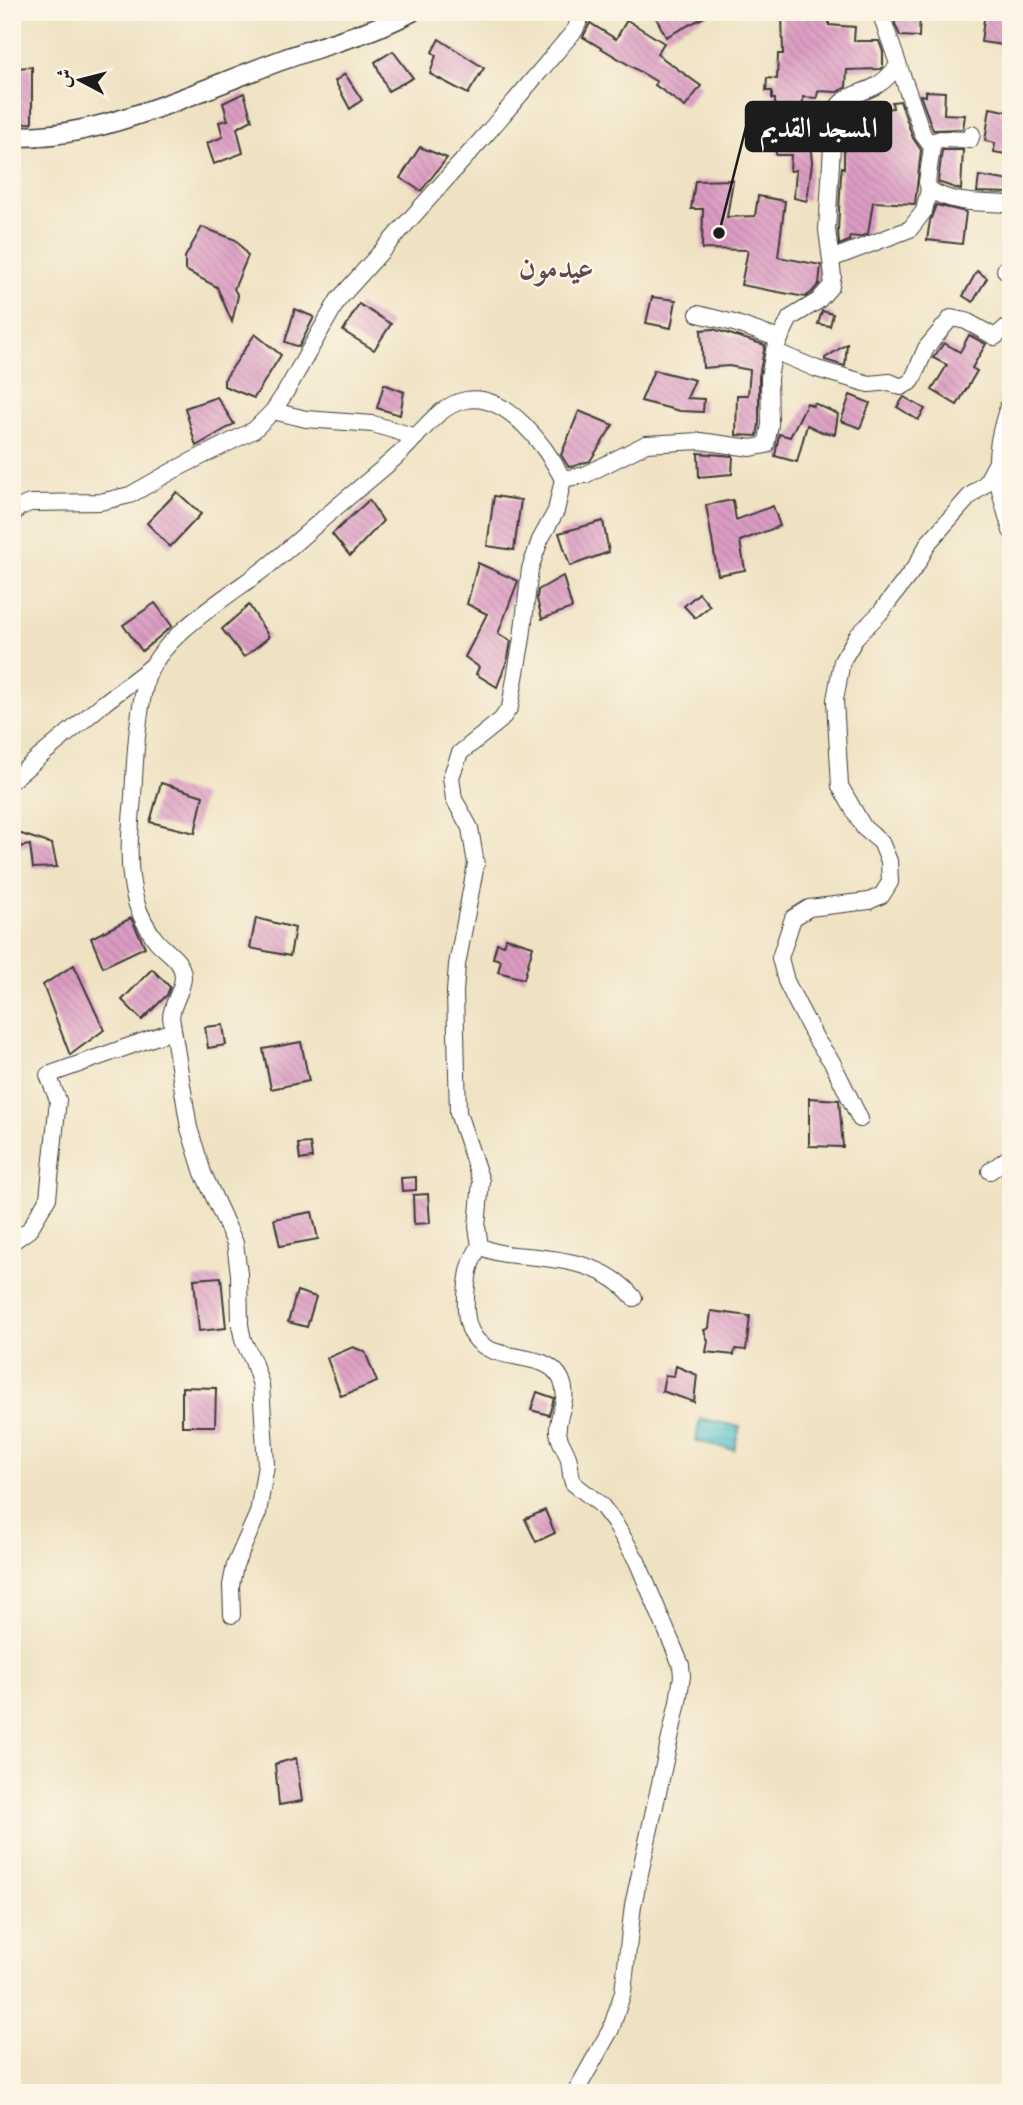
<svg xmlns="http://www.w3.org/2000/svg" width="1023" height="2105" viewBox="0 0 1023 2105" font-family="'IM FELL DW Pica',Amiri,serif">
<style>
.water{fill:url(#water-rules);stroke:#397076;stroke-width:2}
.building{fill:url(#building-back-hatch)}
.lines{fill:none;stroke-linecap:round;stroke-linejoin:round}
.minor-casing{stroke:#3c3a35;stroke-width:18}
.tertiary-casing{stroke:#3c3a35;stroke-width:22}
.minor{stroke:#fff;stroke-width:16}
.tertiary{stroke:#fff;stroke-width:19}
.labels{text-anchor:middle;stroke-width:5;stroke-linejoin:round;paint-order:stroke}
.quarter-label{font-size:30px;font-weight:bold;fill:#5f4856;stroke:#fcf5e5}
.leader{fill:none;stroke:#1c1c1c;stroke-width:2.5}
.callout-dot{fill:#1c1c1c;stroke:#fcf5e5;stroke-width:2.5}
.callout{fill:#1c1c1c;stroke:#1c1c1c;stroke-width:2.5}
.callout-label{font-size:28px;text-anchor:middle;font-weight:bold;fill:#fff}
</style>
<defs>
<pattern id="water-rules" width="6" height="5" patternUnits="userSpaceOnUse" patternTransform="scale(1.75)"><rect width="6" height="5" fill="#56c3cf"/><path d="M0 2.5h6" fill="none" stroke="#4aa7b1"/></pattern>
<pattern id="building-back-hatch" width="6" height="6" patternUnits="userSpaceOnUse" patternTransform="scale(1.75)"><rect width="6" height="6" fill="#db9bc2"/><path d="M-1 5l2 2M0 0l6 6M5-1l2 2" fill="none" stroke="#bb85a6"/></pattern>
</defs>
<rect width="100%" height="100%" fill="#fcf5e5"/>
<filter id="ink" filterUnits="userSpaceOnUse"><feTurbulence type="fractalNoise" baseFrequency=".0143" numOctaves="2"/><feDisplacementMap in="SourceGraphic" scale="14" xChannelSelector="R" yChannelSelector="G"/><feConvolveMatrix kernelMatrix="1 2 1 2 8 2 1 2 1" color-interpolation-filters="sRGB"/></filter>
<filter id="wash" filterUnits="userSpaceOnUse"><feTurbulence type="fractalNoise" baseFrequency=".00686" numOctaves="4" result="noise"/><feDisplacementMap in="SourceGraphic" scale="28" xChannelSelector="R" yChannelSelector="G"/><feGaussianBlur stdDeviation="1.57" result="paint"/><feColorMatrix in="noise" values="0 0 0 0 0 0 0 0 0 0 0 0 0 0 0 0 0 1.4 0 .05"/><feComposite in="paint" operator="in"/></filter>
<g filter="url(#wash)">
<rect width="100%" height="100%" fill="#efe2c3"/>
<path class="water" d="M700,1418L740,1427L734,1450L696,1441Z"/>
<g id="blocks">
<g class="building">
<path d="M653,12H714L666,37Z"/>
<path d="M782,12H829V25L855,27L854,41H879L883,52V67L881,69L847,70L846,87L837,92L818,91L817,98L803,97L802,129L809,130L812,163L807,201L794,198L796,170L790,171L791,155H776L775,99H772V91H766L767,78L777,79L778,54H783Z"/>
<path d="M895,12H920L919,37L900,36L895,24Z"/>
<path d="M985,12H1011V46L981,42Z"/>
<path d="M627,20L664,43L657,54L701,86L685,107L655,85L657,82L583,37L590,23L616,39Z"/>
<path d="M439,39L484,68L468,94L430,74L436,55L432,52Z"/>
<path d="M393,51L413,78L388,91L375,62Z"/>
<path d="M32,67V123L12,124V68Z"/>
<path d="M345,74L362,100L350,109L335,81Z"/>
<path d="M926,91L945,92L944,114L965,115L963,129L933,130L920,95L926,96Z"/>
<path d="M244,93L252,120L237,128L243,153L214,164L207,143L223,137L219,122L228,120L223,103Z"/>
<path d="M900,101L913,138L921,150L915,204L873,202L868,234L859,237L850,236L849,241L839,245L838,230L841,175L842,167L844,168V116L849,110L893,108L892,102Z"/>
<path d="M990,108L1011,112V155L994,152L995,143L985,141Z"/>
<path d="M420,147L447,158L421,191L400,178Z"/>
<path d="M942,150H963L961,190L938,182Z"/>
<path d="M979,176L1011,181V193L977,192Z"/>
<path d="M733,180L727,217L755,216L758,196L785,201L778,257L821,265L819,284L811,293L805,297L741,285L748,250L702,249L703,209H691L695,181Z"/>
<path d="M936,205L966,212L962,244L927,240L930,221Z"/>
<path d="M202,227L236,240L248,256L234,289L238,296L232,322L217,287L185,270V257Z"/>
<path d="M977,271L987,278L973,302L963,296Z"/>
<path d="M652,297L676,300L671,328L646,323Z"/>
<path d="M359,304L391,324L374,350L343,331Z"/>
<path d="M295,309L314,317L299,347L285,342Z"/>
<path d="M822,311L833,314L830,326L818,324Z"/>
<path d="M713,329L765,345L759,376V424L757,436L736,435L737,395H748L750,370L729,366L703,368L701,330Z"/>
<path d="M255,334L281,355L254,398L224,386V380Z"/>
<path d="M969,335L986,344L972,368L977,371L957,405L932,390L947,365L933,358L944,343L960,352Z"/>
<path d="M847,344L845,366L825,360V358Z"/>
<path d="M654,370L695,380L687,398L704,399L703,412L680,411L641,401Z"/>
<path d="M384,384L404,392L400,415L377,408Z"/>
<path d="M850,395L870,403L860,428L841,421Z"/>
<path d="M217,397L234,424L196,446L185,408Z"/>
<path d="M904,397L925,409L918,420L897,407Z"/>
<path d="M807,403L813,406L814,403L838,414L835,434L822,432L807,425L797,462L775,456L779,434L790,437Z"/>
<path d="M579,411L613,425L590,461L571,467L568,466L561,455Z"/>
<path d="M698,453L733,456L732,474L699,477Z"/>
<path d="M177,492L201,514L170,547L147,523Z"/>
<path d="M494,496L521,500L514,550L487,546Z"/>
<path d="M369,500L383,521L350,556L332,534Z"/>
<path d="M733,500L736,520L773,506L780,526L740,541L745,570L718,575L706,505Z"/>
<path d="M603,521L609,552L570,566L559,533Z"/>
<path d="M478,563L518,581L498,634L511,641L508,658L497,687L476,674L479,667L465,657L487,614L467,604Z"/>
<path d="M563,576L572,608L542,619L537,599L538,590Z"/>
<path d="M699,593L710,606L695,618L684,606Z"/>
<path d="M155,603L172,626L142,651L123,625Z"/>
<path d="M249,605L269,637L244,657L222,629Z"/>
<path d="M161,783L203,796L195,833L150,822Z"/>
<path d="M12,831L52,844L57,867L33,868L30,845L12,848Z"/>
<path d="M131,918L145,947L103,967L91,938Z"/>
<path d="M256,918L295,928L290,956L250,948Z"/>
<path d="M506,938L533,946L524,979L498,972L501,960L493,958L497,943L504,945Z"/>
<path d="M74,965L104,1030L70,1055L43,985Z"/>
<path d="M152,969L170,987L167,995L142,1020L122,1000Z"/>
<path d="M223,1025L226,1045L208,1048L205,1027Z"/>
<path d="M301,1042L309,1081L271,1089L263,1049Z"/>
<path d="M809,1098L839,1100L843,1147L809,1146Z"/>
<path d="M310,1143L312,1158L300,1160L298,1144Z"/>
<path d="M416,1177V1190L402,1191L401,1178Z"/>
<path d="M428,1194L430,1223L414,1224L413,1195Z"/>
<path d="M312,1212L318,1239L280,1246L274,1219Z"/>
<path d="M221,1277L226,1328L199,1331L194,1279Z"/>
<path d="M297,1291L316,1297L307,1327L288,1322Z"/>
<path d="M711,1311L750,1316L746,1350L735,1349L734,1355L706,1352L708,1341L704,1330L709,1328Z"/>
<path d="M353,1347L365,1352L377,1382L341,1396L327,1358Z"/>
<path d="M676,1366L697,1375L694,1402L662,1391L665,1375L674,1376Z"/>
<path d="M182,1387L216,1388L215,1426H182Z"/>
<path d="M537,1392L554,1398L549,1415L531,1410Z"/>
<path d="M545,1510L555,1533L536,1542L525,1519Z"/>
<path d="M296,1758L302,1801L279,1805L275,1764Z"/>
</g>
</g>
</g>
<g filter="url(#ink)">
<use href="#blocks" fill-opacity="0" stroke="#3c3a35" stroke-width="2"/>
<g class="lines">
<defs>
<g id="minor">
<path d="M880,12L923,135L932,147L927,182L929,189C952,205 983,202 1011,204"/>
<path d="M932,147L934,141L940,139L970,140L972,134"/>
<path d="M831,259L910,229L924,211L929,189"/>
<path d="M1005,270L1011,261"/>
<path d="M698,314L734,323L780,339"/>
<path d="M774,351L817,369L869,384L890,382L901,387L912,381L926,348L951,318L966,321L995,337L1011,323"/>
<path d="M1011,396C1005,417 997,439 997,461C996,484 1005,508 1011,531"/>
<path d="M273,411L306,419L373,424L416,437"/>
<path d="M563,479L556,511L540,540L530,569L522,638L510,707L501,720L460,753L451,777L454,799L470,828L476,864L457,965L455,992L458,1113L481,1181L477,1227L480,1246C495,1254 511,1255 527,1256C567,1260 608,1265 634,1298"/>
<path d="M12,516L18,508L30,503L100,502L130,495L176,469L254,430L273,411L285,393L338,300L490,130L575,30L583,12"/>
<path d="M12,780L104,703L151,667"/>
<path d="M860,1119L832,1062L817,1041L798,1005L786,981L780,958L793,918L809,908L869,901L882,895L890,882L889,861L881,842L864,828L840,786L835,700L842,661L857,636L880,613L916,566L929,542L969,497L986,483L997,462"/>
<path d="M990,1171L1011,1156"/>
<path d="M12,1242L29,1230L48,1198L58,1100L48,1075L172,1031"/>
<path d="M480,1246C469,1261 467,1279 466,1297C461,1380 541,1339 561,1379C571,1400 556,1414 558,1432C559,1442 565,1448 568,1457C571,1466 570,1475 573,1483L601,1505L614,1522L637,1561L681,1665L682,1676L678,1702L633,1905L623,1992L611,2029L575,2093"/>
<path d="M232,1615L231,1585L235,1565L258,1513L266,1465L261,1385L253,1361L243,1340L240,1325L239,1274L235,1243L203,1173L189,1128L171,1017C172,1003 183,990 183,977C183,959 165,952 155,939C147,928 140,915 136,902C126,867 130,832 133,797C135,758 137,718 146,681C158,637 232,594 268,566C290,548 311,529 332,511C354,492 376,475 397,456C418,438 437,405 466,400C508,393 546,447 563,479L585,475L646,444L700,441L751,448L766,445L770,425L769,378L774,351L790,318L818,301L831,286L833,276L827,230L834,113C843,94 859,95 876,86C885,81 891,74 898,66"/>
</g>
<path id="tertiary" d="M12,136C98,141 201,89 282,60C325,44 370,34 411,12"/>
</defs>
<use href="#minor" class="minor-casing"/>
<use href="#tertiary" class="tertiary-casing"/>
<use href="#minor" class="minor"/>
<use href="#tertiary" class="tertiary"/>
</g>
</g>
<g class="labels">
<g class="quarter-label">
<text x="556" y="278">عيدمون</text>
</g>
</g>
<path class="leader" d="M719 233L746 127"/>
<circle class="callout-dot" cx="719" cy="233" r="7"/>
<rect class="callout" x="746" y="102" width="145" height="49" rx="7"/>
<g class="callout-label">
<text x="819" y="137">المسجد القديم</text>
</g>
<rect width="1023" height="2105" fill="none" stroke="#fcf5e5" stroke-width="42"/>
<g transform="translate(80 80) rotate(277)" stroke="#fcf5e5" stroke-width="5" paint-order="stroke">
<path d="M0-5L12 26L0 18L-12 26Z" fill="#1c1c1c"/>
<text y="-10" font-size="19" font-weight="bold" text-anchor="middle" fill="#1c1c1c">ش</text>
</g>
</svg>
